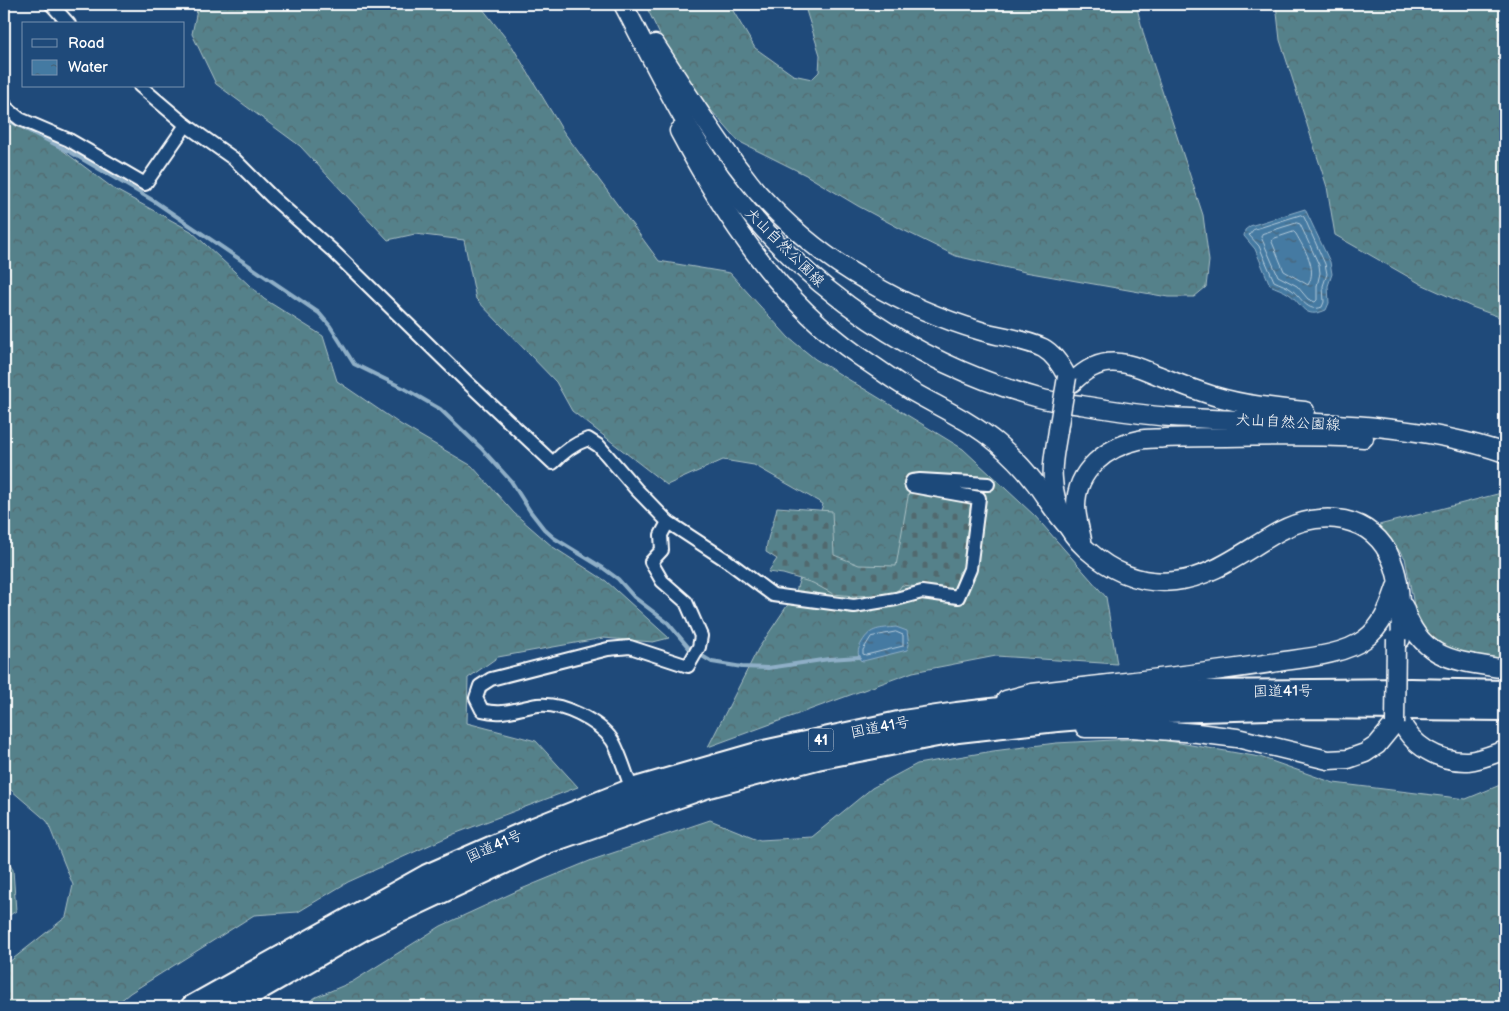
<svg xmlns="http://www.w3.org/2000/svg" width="1509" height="1011" viewBox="0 0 1509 1011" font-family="'Balsamiq Sans','Klee One',sans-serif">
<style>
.forest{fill:url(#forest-crowns);stroke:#aac0c4}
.cemetery{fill:url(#cemetery-stones);stroke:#aac0c4}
.water{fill:url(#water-ripples);stroke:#8fafc7}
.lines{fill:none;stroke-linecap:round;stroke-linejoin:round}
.shore{stroke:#b4cada;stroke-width:1}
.stream{stroke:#8fafc7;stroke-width:4}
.street-casing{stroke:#fff;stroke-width:16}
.secondary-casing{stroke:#fff;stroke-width:21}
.highway-casing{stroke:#fff;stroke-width:26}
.street{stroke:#1f4a7a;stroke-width:12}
.secondary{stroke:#1f4a7a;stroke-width:18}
.highway{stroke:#1f4a7a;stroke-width:22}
.secondary-bridge-casing{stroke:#fff;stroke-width:21;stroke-linecap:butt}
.secondary-bridge{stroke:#1f4a7a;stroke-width:18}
.labels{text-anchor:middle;stroke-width:4;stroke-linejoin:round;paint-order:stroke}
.shield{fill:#1f4a7a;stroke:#bcc9d7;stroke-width:1}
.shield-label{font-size:14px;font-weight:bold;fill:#fff}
.street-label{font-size:15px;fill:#fff;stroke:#1f4a7a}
</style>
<defs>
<pattern id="forest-crowns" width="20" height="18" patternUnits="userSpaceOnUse" patternTransform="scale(1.25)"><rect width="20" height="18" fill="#55818a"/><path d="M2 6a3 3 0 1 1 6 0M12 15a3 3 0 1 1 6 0" fill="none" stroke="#51696e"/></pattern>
<pattern id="cemetery-stones" width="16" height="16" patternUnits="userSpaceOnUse" patternTransform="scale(1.25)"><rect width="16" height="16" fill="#55818a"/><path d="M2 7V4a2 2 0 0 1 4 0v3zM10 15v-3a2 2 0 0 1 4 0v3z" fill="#51696e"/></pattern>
<pattern id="water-ripples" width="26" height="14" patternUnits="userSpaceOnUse" patternTransform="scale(1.25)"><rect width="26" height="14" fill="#447aa2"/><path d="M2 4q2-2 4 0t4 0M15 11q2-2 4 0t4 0" fill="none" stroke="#486377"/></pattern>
</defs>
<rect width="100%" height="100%" fill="#1f4a7a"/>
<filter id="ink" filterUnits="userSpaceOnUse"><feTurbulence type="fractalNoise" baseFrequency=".02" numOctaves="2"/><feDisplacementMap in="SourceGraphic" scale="10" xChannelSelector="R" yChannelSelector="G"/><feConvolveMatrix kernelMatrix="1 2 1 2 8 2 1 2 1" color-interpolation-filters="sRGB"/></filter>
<g filter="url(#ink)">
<g class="forest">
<path d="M206,4H479L512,46L563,131L659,261L730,273L789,338L815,359L963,449L1035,516L1106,597L1117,664L996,656L913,672L708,747L758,649L795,594L823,504L754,465L723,460L667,485L572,411L556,382L476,299L464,240L415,234L388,240L300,146L216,84L192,34L197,10Z"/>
<path d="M645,4H729L755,48L793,75L812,79L819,72L820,55L804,4H1136L1144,36L1203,215L1209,261L1206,287L1194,297H1168L1025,272L956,256L901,229L858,206L806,175L738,141L704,102L662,39Z"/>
<path d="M1276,4H1505V319L1472,307L1421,284L1335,235L1327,187L1280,40Z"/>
<path d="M4,121L37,131L114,189L191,231L264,299L323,336L337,381L400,424L472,466L514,513L553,547L606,581L669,638L653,642L603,638L498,657L468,678L467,723L536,741L578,787L454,834L348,882L298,912L254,915L130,993L113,1007H4V966L66,917L73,885L47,821L4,784Z"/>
<path d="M1505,492V663L1438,646L1417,621L1405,558L1379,525Z"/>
<path d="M1151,738L1260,757L1334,783L1466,799L1505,783V1007H301L316,997L352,982L441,926L519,890L592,860L710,820L760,840L812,837L872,788L917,764L993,751L1056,743Z"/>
<path d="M4,855L13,870L16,911L4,919Z"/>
</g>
<path class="cemetery" d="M909,491L971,501L964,556L965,567L959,572L956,588L953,591L902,585L899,589L892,594L854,596L833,594L813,583L783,574L768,572L777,559L766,552C767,535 774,524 777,507L832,511L834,555L859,565L896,566Z"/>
<g class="water">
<path d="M1305,209L1330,262L1332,274L1328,286L1329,303L1326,310C1303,320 1303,304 1289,294C1283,290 1276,288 1270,285L1255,249L1244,236L1245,230L1250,226Z"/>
<path d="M896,627L907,631L909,645L907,650L863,661L860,660C857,652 858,649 862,642C871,627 880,629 896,627Z"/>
</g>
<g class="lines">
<g class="shore">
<path d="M1301,215L1304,217L1325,264L1327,274L1323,286L1324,302L1322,307C1307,313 1302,298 1292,290C1287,286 1280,284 1274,281L1259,246L1249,235L1253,230Z"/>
<path d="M1297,223L1300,224L1319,265L1320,273L1317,286V300L1315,302L1308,299L1297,286L1278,276L1261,237L1262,234Z"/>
<path d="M1294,232L1296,234C1304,249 1318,268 1308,285L1284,271L1272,242L1273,239Z"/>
<path d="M896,632L903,635V646L866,655L863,654V650L871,637Z"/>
</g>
<path class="stream" d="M4,118L72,153L154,201L319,313L330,326L354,364L405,389L440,409L481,448L511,481L530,511L544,529L554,538L603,568L618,579L634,597L668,623L689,648L712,662L742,667L768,668L829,659L859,657"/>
<defs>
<g id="street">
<path d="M51,4L69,24"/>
<path d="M140,86L186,125L234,159L272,197L333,251L467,382L553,463C563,452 574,444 588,439L599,446L636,489L668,522L726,560L773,595L854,606L896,599L922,592L958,597L970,569L979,498L912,486L911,483L912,481L920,480L988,484"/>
<path d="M4,102L5,107L20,119L69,140L145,184L186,125"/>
<path d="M632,790C627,777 619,750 612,740C599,721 561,702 538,705C517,708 504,716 482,710L476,698L480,686L491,679L608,649L630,647L688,666L699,647L701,636L686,602L662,581L651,562L662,550L661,535L668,522"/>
</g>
<g id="secondary">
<path d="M623,4C657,68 688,137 733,193C812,293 916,364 1039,398C1053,402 1067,403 1081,405C1111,410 1141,415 1171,417C1281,424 1400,417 1505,453"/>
<path d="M655,44C682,85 708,127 737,166C745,176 752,187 761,196C792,230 829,260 870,283C905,304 941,319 981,331C1001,337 1024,339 1043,348C1054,354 1061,365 1067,377"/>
<path d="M679,131C724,216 779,300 859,356C877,368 894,381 913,392C941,408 972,422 997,443C1011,455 1024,468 1036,484C1047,499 1056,515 1070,529"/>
<path d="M1072,383C1084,370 1101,360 1120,363C1134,364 1147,371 1160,376C1177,383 1195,390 1214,396C1244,405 1274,408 1305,411"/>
<path d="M1058,430C1056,446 1051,463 1053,479C1054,504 1067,532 1086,549C1112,572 1140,585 1175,581C1214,577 1247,549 1280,531C1321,509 1373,514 1392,561C1402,585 1400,614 1401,639"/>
<path d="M1082,540C1080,529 1076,517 1076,506C1076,470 1107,447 1139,440C1147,438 1157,439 1165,438C1186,437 1206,437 1227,437C1272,436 1318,435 1364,438"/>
<path d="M1404,607C1420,661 1458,661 1505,669"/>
<path d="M1006,700L1032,693C1114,683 1196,675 1278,662C1304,658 1344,655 1365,639C1383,626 1389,607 1396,587"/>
<path d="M1400,719C1411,746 1439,762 1468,761C1480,760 1494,754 1505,750"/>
<path d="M1085,728H1132L1197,733L1237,738L1328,760L1348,759L1365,753L1377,745L1395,723"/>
</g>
<g id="highway">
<path d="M192,1007L427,876L534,829L632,790L764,752L903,722L957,714L1084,699L1203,692L1410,690L1505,692"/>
<path d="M227,1007L366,927L547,842L705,787L817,758L958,731L1057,720L1166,711L1301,707L1505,709"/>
</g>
</defs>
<use href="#street" class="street-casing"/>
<use href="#secondary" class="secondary-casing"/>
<use href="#highway" class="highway-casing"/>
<use href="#street" class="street"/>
<use href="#secondary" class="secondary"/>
<use href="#highway" class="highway"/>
<defs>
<g id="secondary-bridge">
<path d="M1058,430L1067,377"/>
<path d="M1395,723L1396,639"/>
</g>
</defs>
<use href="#secondary-bridge" class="secondary-bridge-casing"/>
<use href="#secondary-bridge" class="secondary-bridge"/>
</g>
</g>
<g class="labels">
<rect class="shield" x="808.5" y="728.5" width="25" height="23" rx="4"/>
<g class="shield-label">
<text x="821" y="745">41</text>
</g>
<g class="street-label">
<text transform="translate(785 247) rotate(45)" y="5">犬山自然公園線</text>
<text transform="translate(1288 422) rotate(3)" y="5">犬山自然公園線</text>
<text transform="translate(1283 691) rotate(-1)" y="5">国道41号</text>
<text transform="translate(880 727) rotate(-11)" y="5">国道41号</text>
<text transform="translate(494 846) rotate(-24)" y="5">国道41号</text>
</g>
</g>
<rect width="1509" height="1011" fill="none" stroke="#1f4a7a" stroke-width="20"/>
<rect x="10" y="10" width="1489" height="991" fill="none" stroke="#fff" stroke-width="2" filter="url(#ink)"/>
<rect x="22" y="22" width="162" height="65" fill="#1f4a7a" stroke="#7992af"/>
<rect x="32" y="39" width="25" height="8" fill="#1f4a7a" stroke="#7992af"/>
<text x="68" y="48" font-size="15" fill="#ffffff">Road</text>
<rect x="32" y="60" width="25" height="15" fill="url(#water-ripples)" stroke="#7992af"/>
<text x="68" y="72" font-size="15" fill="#ffffff">Water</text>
</svg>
